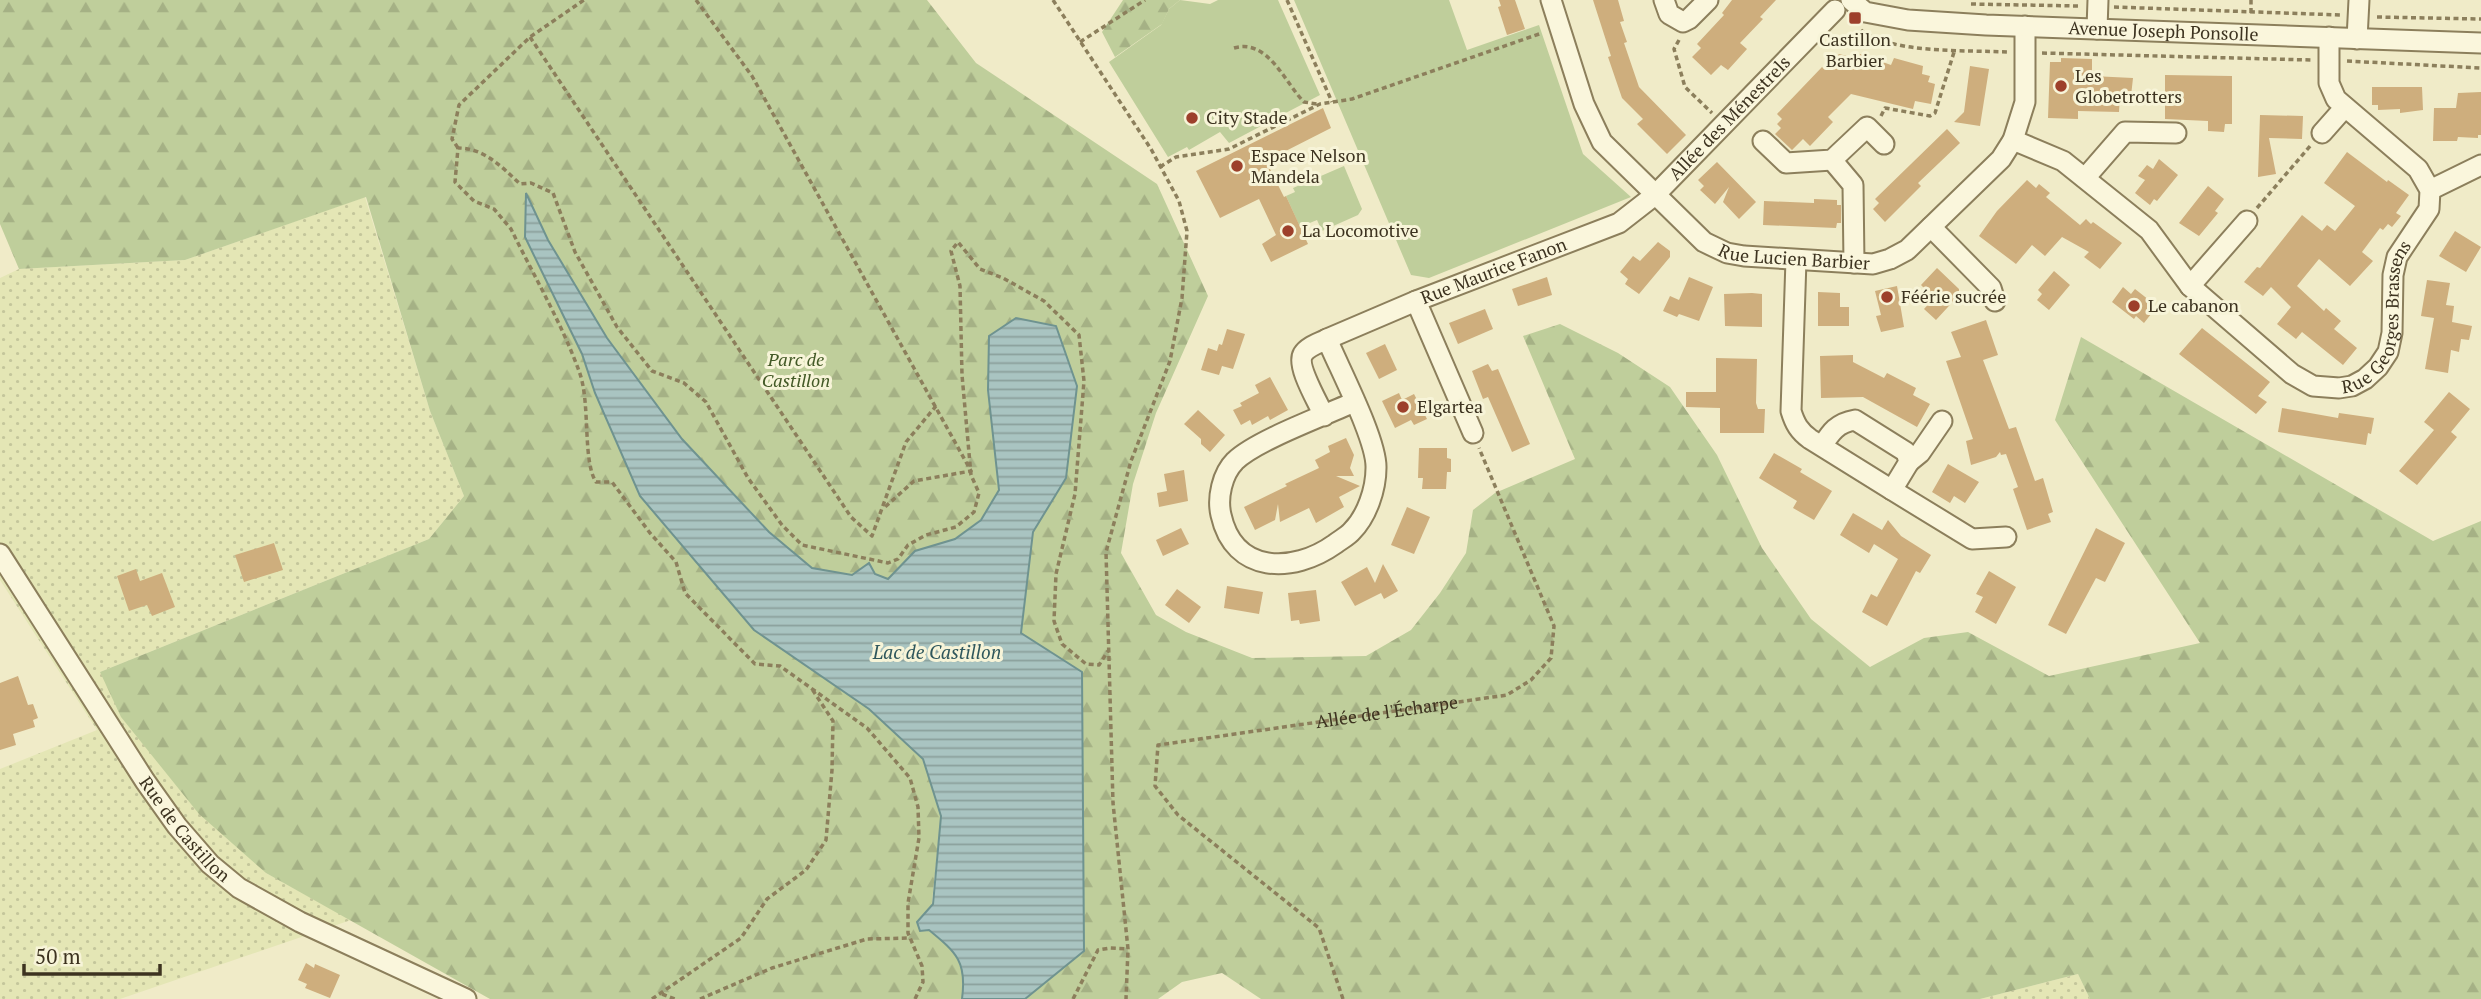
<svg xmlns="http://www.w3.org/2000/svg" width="2481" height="999" viewBox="0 0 2481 999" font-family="'PT Serif',serif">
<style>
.farmland{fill:url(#farmland-dots)}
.green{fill:#bfce9b}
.forest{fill:url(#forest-firs)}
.water{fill:url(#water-rules);stroke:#6f9390;stroke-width:2}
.building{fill:#ceae7d}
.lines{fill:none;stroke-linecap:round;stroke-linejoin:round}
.street-casing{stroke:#8c7f5c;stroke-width:23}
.path{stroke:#8c7f5c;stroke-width:3.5;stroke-dasharray:5 3.5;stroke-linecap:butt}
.street{stroke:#faf6dc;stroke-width:19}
.poi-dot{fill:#9d402b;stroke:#f7f4d8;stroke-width:2.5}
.labels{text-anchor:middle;stroke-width:6;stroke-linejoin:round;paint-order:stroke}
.street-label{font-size:18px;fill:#3d3320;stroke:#f7f4d8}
.poi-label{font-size:18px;fill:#3d3320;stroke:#f7f4d8;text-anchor:start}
.park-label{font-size:18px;font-style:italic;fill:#435926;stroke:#f7f4d8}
.water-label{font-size:19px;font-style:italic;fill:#2f575c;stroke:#f7f4d8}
</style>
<defs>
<pattern id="farmland-dots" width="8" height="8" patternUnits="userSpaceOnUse" patternTransform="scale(1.75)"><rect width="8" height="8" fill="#e4e6b5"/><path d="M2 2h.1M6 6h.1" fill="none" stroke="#c4c69b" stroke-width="1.8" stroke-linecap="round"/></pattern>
<pattern id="forest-firs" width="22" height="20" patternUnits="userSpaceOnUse" patternTransform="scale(1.75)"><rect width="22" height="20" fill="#bfce9b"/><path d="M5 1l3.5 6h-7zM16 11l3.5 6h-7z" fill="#a5b185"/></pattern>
<pattern id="water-rules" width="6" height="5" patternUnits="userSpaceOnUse" patternTransform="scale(1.75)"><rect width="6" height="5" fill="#a9c4c1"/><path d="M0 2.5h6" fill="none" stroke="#8ba09c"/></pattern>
</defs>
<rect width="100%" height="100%" fill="#f0ebc8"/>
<g class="farmland">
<path d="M365,197L430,411L464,496L429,539L100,672L266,873L351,920L120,999H0V769L97,730L0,580V278L19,269L185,260Z"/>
<path d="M2078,974L2090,999H1980Z"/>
</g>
<g class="green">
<path d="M1180,0L1210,4L1218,0H1278L1320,95L1229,143L1220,132L1189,150L1187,147L1168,157L1109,62L1161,25L1169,9Z"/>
<path d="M1294,0H1449L1467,50L1539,25L1583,154L1631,197L1429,278L1411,275Z"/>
<path d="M1344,166L1362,209L1358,215L1322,231L1317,220L1300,227L1286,196L1295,192L1293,188Z"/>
</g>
<g class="forest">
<path d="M0,0H927L976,63L1157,184L1208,296L1156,413L1133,484L1121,553L1156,615L1186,632L1252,658L1366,656L1411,630L1440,593L1466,553L1473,510L1495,493L1575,459L1523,336L1560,324L1618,353L1670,387L1717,455L1762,548L1811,619L1870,667L1924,638L1968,632L2049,676L2200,643L2055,420L2081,337L2433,541L2481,521V999H2090L2078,974L1980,999H1261L1222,973L1182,982L1158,999H1025L1084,951L1021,633L1033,532L1066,478L1077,386L1056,326L989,336L988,390L999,490L981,519L955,539L915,551L888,579L875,574L852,575L812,568L769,532L682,439L607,338L548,240L526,194L595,393L640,496L754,630L869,709L923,759L941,816L929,930C957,953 967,962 962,999H490L266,873L199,814L121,717L100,672L429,539L464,496L430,411L366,197L185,260L19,269L0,224Z"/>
<path d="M1123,0H1180L1169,9L1162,24L1115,57L1102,32Z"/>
</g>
<path class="water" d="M526,193L548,240L607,338L682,439L769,532L812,568L852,575L869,563L875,574L888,579L915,551L955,539L981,520L999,490L988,390L989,336L1016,318L1056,326L1077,386L1066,478L1033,532L1021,633L1082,672L1084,951L1025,999H962C967,962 957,953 929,930L920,931L917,922L933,904L941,816L923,759L869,709L754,630L640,496L595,393L582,354L525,237Z"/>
<g class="building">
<path d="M1499,0H1515L1525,29L1507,35L1498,7L1501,6Z"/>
<path d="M1593,0H1618L1624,21L1620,22L1627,42L1624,43L1639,87L1686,135L1667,154L1637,124L1643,119L1622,98L1608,57L1611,56Z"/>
<path d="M1732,0H1776L1760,17L1763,19L1740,43L1747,49L1728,70L1721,65L1711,75L1692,57L1701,48L1697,44L1724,15L1722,13Z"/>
<path d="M1839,54L1859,59L1860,54L1891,65L1894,58L1923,66L1922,74L1930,76L1928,82L1935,84L1931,104L1915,101L1913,109L1851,94L1828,117L1833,122L1810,146L1803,139L1792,150L1775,134L1781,128L1777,124L1782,119L1777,114L1822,67L1824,69Z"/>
<path d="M2061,58L2092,59V76L2133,78L2131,96L2120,95L2119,112L2078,111V119L2048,118L2050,62H2061Z"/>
<path d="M1970,66L1989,69L1980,126L1954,122L1964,112Z"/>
<path d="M2165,75L2232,76V124H2225L2224,132L2208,131V121L2165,119Z"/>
<path d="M2372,87H2422L2423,110L2400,113V109L2378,110V105H2372Z"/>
<path d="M2481,92V135H2478V138L2458,137L2457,141H2433L2434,108H2456L2458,93Z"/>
<path d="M1323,108L1331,128L1266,161L1284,197L1286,196L1308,244L1271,262L1262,244L1276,235L1259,199L1220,218L1196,171Z"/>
<path d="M2260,115L2303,116L2302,139L2269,138L2276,174L2258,177Z"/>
<path d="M1947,129L1960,143L1918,183L1921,186L1885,222L1873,209L1879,203L1875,199Z"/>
<path d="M2347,152L2387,182L2388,180L2409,195L2396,213L2401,216L2392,227L2388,224L2383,230L2380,228L2362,252L2373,261L2350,286L2319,259L2297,286L2324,311L2326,308L2341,321L2334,329L2357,348L2343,365L2302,332L2296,339L2277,324L2291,307L2271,287L2263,296L2244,282L2257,267L2260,268L2302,215L2322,231L2327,225L2335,231L2355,206L2324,183Z"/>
<path d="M2159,159L2178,175L2157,201L2154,199L2150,205L2135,193L2145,180L2138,176L2147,165L2153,169Z"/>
<path d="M1717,162L1756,202L1739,219L1723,202L1729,187L1715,204L1700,190L1704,186L1698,180Z"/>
<path d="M2027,180L2036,188L2039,184L2050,193L2046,197L2080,225L2086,219L2091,224L2093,222L2122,243L2100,269L2084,257L2089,252L2062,237L2045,256L2032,245L2016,264L1979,236L1997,211Z"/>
<path d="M2208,186L2224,199L2215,211L2218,213L2199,236L2179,223Z"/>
<path d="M1814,199L1837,200V205H1841V223H1837L1836,228L1763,225L1764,201L1814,203Z"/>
<path d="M2455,231L2481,247L2466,272L2439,256Z"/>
<path d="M1658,242L1670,251V257L1639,294L1625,284L1628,279L1620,272L1633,256L1640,261Z"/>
<path d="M1937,268L1959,289V295L1936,320L1924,309L1934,298L1921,285Z"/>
<path d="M2054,271L2070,285L2049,310L2037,300L2042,294L2038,290Z"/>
<path d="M1547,277L1552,295L1518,306L1512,289Z"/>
<path d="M1689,277L1713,287L1699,321L1679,314L1677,317L1663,311L1670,296L1679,300Z"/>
<path d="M2427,280L2450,283L2446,305L2454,306L2452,322L2472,326L2469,340L2461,339L2459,352L2451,350L2448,373L2425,369L2434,318L2421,316Z"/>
<path d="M1897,286L1904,327L1881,332L1876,316L1881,315L1875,291Z"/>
<path d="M2123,287L2131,294L2135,289L2149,300L2147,303L2155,309L2144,323L2136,316L2134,319L2112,302Z"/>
<path d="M1818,292L1840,293V307H1849V326H1818Z"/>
<path d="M1752,293L1762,294V327L1725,326L1724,294Z"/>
<path d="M1485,309L1493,329L1458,344L1449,323Z"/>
<path d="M1986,320L1998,355L1983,360L2009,429L2016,427L2035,481L2043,478L2053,512L2048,514L2051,522L2027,530L2013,489L2018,487L2006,454L2001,455L2000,452L1996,457L1971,465L1966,441L1973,439L1946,361L1961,357L1951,332Z"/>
<path d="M2202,328L2270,382L2258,396L2267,402L2256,414L2179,354Z"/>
<path d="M1227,329L1245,334L1233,369L1222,366L1219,375L1201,370L1208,348L1217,351L1219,344L1222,345Z"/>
<path d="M1385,344L1397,370L1379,379L1366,353Z"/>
<path d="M1853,355V362L1884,378L1887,373L1916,388L1913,395L1930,404L1917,427L1863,397L1821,398L1820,356Z"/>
<path d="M1716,358L1757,359L1756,403L1758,409H1765L1764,433H1720V408L1686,407V392H1716Z"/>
<path d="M1488,364L1492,371L1498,369L1530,444L1512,452L1488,397L1483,399L1472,371Z"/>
<path d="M1270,377L1288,410L1270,420L1268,416L1252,425L1250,420L1241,425L1233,410L1242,406L1240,403L1259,393L1255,385Z"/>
<path d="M2449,392L2470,409L2451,432L2457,437L2417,485L2399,471L2434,430L2424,422Z"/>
<path d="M1399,393L1402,400L1414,394L1427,419L1414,425L1411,420L1395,428L1382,401Z"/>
<path d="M2282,408L2338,418L2339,413L2374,418L2371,434L2368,433L2366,445L2278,432Z"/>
<path d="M1198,410L1225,435L1210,452L1201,444V439L1184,424Z"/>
<path d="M1346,438L1354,455L1350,468L1354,476H1336L1360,486L1339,497L1344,507L1316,523L1309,508L1280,522L1278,504L1275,520L1255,530L1244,507L1287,486L1285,484L1319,468L1315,460L1330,452L1328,446Z"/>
<path d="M1419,448H1447V458L1451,459V472H1447L1446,489H1422L1423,478H1418Z"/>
<path d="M1774,453L1802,469L1800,472L1832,491L1814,520L1793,508L1797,501L1759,478Z"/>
<path d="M1948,464L1979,482L1965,503L1954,496L1950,503L1932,492Z"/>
<path d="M1184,470L1188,501L1159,507L1157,493L1167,491L1164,474Z"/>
<path d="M1407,507L1430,517L1414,554L1391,545Z"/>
<path d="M1853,513L1882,530L1888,520L1901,536L1931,555L1920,573L1916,571L1887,626L1862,612L1871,594L1877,597L1898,559L1874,544L1869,553L1840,535Z"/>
<path d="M1181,528L1189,544L1163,556L1156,540Z"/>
<path d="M2096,528L2125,543L2105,582L2096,578L2066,634L2048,625Z"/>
<path d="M274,543L283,570L244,582L235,555Z"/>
<path d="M1383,564L1398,591L1384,599L1381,593L1355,606L1341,582L1367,567L1375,583Z"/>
<path d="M136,569L140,581L162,573L175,607L152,616L147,605L129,611L117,576Z"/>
<path d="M1989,571L2016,587L1996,624L1975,612L1983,597L1976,594Z"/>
<path d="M1227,586L1263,592L1259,614L1224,608Z"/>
<path d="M1177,589L1201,607L1189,623L1165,605Z"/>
<path d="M1316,590L1320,621L1300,624L1299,620L1291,621L1288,593Z"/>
<path d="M18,676L28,705L33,704L38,718L33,720L35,727L13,734L16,745L0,750V683Z"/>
<path d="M306,963L314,968L315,964L340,975L330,998L305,988L307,984L298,980Z"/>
</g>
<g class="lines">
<defs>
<g id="street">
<path id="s2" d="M1551,0L1584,104L1602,142L1704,242L1727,253L1744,256L1873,264L1890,259L1907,250L2001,159L2013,140L2025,102V26"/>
<path d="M1664,0L1669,14L1683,22L1689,19L1708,0"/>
<path id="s3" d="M1851,0L1865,12L1908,20L1986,25L2481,43"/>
<path d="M2097,29L2098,0"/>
<path d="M2357,39L2359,0"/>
<path d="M2322,133L2345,107"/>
<path id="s4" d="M2013,140L2063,161L2149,230L2190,286L2292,374L2313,386L2339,388L2352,386L2365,379L2378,367L2388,352L2392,333L2393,275L2397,257L2429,209L2430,190L2418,169L2336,99L2329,83V37"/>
<path d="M1763,141L1786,163L1832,160L1867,127L1884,144"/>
<path d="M1832,160L1853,185L1854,263"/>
<path d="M2085,178L2125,132L2176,133"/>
<path d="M2430,190L2481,165"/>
<path d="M1931,227L1991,288L1995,301"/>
<path d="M1796,260L1791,411C1795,424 1799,431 1810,439L1892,490L1909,462L1906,452L1855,420C1837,423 1831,432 1822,446"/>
<path d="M2190,286L2247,221"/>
<path d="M1416,301L1473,433"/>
<path id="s5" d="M1327,339L1416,301L1619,223L1655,195L1835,10"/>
<path d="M1324,416C1318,402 1296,366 1303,354C1308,346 1320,343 1327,339C1339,368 1377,440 1376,468C1376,489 1367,516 1352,531C1348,536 1340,540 1335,544C1293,574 1234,574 1221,515C1217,498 1222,474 1235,461C1257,440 1324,416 1354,402"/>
<path d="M1909,462L1920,453L1942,421"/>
<path d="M1892,490L1972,539L2006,537"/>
<path id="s6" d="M0,554L145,781L177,826L210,864L239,888L300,922L466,999"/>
</g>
</defs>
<use href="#street" class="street-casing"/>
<g class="path">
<path d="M696,0L752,76L971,471L914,481L885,507"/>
<path d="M1053,0L1151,149L1179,201L1187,231L1182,298L1170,361L1131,461L1106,552L1113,803L1128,949L1126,999"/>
<path d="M1287,0L1332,102"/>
<path d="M1971,4L2079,6"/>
<path d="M2114,7L2341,15"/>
<path d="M2251,13V0"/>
<path d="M2377,17L2481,19"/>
<path d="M1861,30C1891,54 1967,50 2007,52"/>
<path d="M530,37L851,517L872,536L906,442L936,406"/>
<path d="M1679,40L1674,49L1685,87L1712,113"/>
<path d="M1080,42L1145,0"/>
<path d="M1234,48C1268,38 1285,83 1304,102L1317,104"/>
<path d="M2042,53L2311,60"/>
<path d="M2347,61L2481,68"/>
<path d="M1881,116L1885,108L1930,116L1935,113L1955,49"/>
<path d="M458,148L452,139L459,105L530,37L584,0"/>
<path d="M1160,167L1176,157L1229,149L1320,104L1352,99L1542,33"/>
<path d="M2257,208L2311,145"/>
<path d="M662,994L675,999"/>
<path d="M652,999L741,938L767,899L806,870L826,840L832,770L833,721L812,689"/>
<path d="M700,999L772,968L867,939L910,938"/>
<path d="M915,999L923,982L922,966L908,933V903L919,838L918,807L910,778L867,728L780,666L755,664L685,593L676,562L650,533L612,482H596C582,460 591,402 579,371C562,324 533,274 511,229L494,209L474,201L455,182L458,148C484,148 502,167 520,184L531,183L553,193L575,252L617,327L652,371L684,383L706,402L748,478L782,525L802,545L888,563L898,559L908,545L926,535L956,527L974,512L979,493L971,475L962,375L960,286L951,251L958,242L980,269L1003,278L1044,301L1079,335L1084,381L1075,494L1056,574L1054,621L1062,644L1086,664L1099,665L1108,651"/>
<path d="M1073,999L1098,950L1110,948L1128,949"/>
<path id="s1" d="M1343,999L1319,928L1178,815L1155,786L1158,745L1507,695L1531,680L1551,658L1554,626L1479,448"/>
</g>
<use href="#street" class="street"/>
</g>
<g class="poi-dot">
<rect x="1848" y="11" width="14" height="14" rx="3.5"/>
<circle cx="2061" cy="86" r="7"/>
<circle cx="1192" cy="118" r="7"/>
<circle cx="1237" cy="166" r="7"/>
<circle cx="1288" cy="231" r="7"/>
<circle cx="1887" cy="297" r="7"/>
<circle cx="2134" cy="306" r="7"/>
<circle cx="1403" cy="407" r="7"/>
</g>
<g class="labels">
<g class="street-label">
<text dy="6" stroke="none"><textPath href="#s3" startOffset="318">Avenue Joseph Ponsolle</textPath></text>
<text dy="6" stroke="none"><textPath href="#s5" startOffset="467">Allée des Ménestrels</textPath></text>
<text dy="6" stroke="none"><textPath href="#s2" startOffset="387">Rue Lucien Barbier</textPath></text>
<text dy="6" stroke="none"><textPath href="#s5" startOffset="180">Rue Maurice Fanon</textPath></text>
<text dy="6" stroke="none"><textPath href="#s4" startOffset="509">Rue Georges Brassens</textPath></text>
<text dy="6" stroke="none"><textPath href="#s1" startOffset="565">Allée de l'Écharpe</textPath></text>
<text dy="6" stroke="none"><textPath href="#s6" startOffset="332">Rue de Castillon</textPath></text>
</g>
<g class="poi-label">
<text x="1855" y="46" text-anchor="middle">Castillon<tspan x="1855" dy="21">Barbier</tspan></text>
<text x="2075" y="82">Les<tspan x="2075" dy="21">Globetrotters</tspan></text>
<text x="1206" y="124">City Stade</text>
<text x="1251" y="162">Espace Nelson<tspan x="1251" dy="21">Mandela</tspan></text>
<text x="1302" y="237">La Locomotive</text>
<text x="1901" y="303">Féérie sucrée</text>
<text x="2148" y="312">Le cabanon</text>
<text x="1417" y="413">Elgartea</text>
</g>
<g class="park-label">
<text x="796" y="366">Parc de<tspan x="796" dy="21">Castillon</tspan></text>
</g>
<g class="water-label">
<text x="937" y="659">Lac de Castillon</text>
</g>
</g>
<path d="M24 964v10h136v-10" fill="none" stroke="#3d3320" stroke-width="3.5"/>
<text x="35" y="964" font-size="21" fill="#3d3320" stroke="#f7f4d8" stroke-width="5" paint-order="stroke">50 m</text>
</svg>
